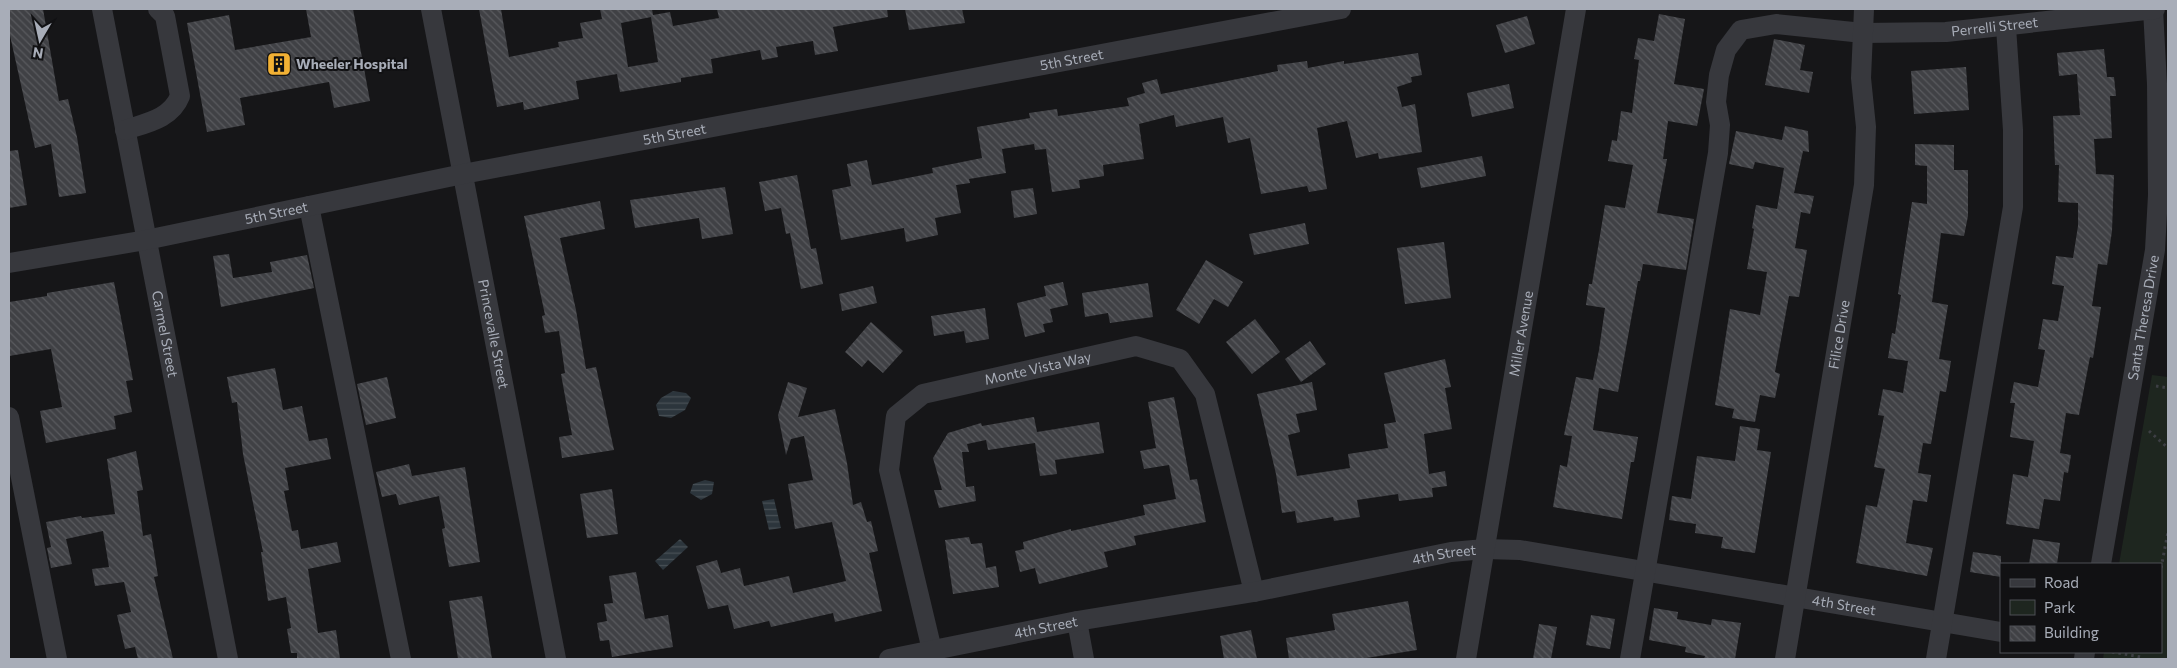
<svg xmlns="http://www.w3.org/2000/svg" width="2177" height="668" viewBox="0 0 2177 668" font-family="Commissioner,sans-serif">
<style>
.park{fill:#1e261f}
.water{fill:url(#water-rules)}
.building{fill:url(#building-back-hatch);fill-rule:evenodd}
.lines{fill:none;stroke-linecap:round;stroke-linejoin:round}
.path{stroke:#3d3f44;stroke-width:3;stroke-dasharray:2.5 4;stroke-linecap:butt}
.minor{stroke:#37383d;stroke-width:20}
.labels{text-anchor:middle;stroke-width:4;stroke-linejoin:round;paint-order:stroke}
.street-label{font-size:14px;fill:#a8adb8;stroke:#111113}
.poi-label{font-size:14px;font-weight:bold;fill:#a8adb8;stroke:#111113;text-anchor:start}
</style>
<defs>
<pattern id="water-rules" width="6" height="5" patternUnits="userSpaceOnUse" patternTransform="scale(1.25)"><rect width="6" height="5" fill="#2c353c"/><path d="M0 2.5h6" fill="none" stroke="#485056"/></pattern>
<pattern id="building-back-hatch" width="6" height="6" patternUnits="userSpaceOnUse" patternTransform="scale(1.25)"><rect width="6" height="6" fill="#404145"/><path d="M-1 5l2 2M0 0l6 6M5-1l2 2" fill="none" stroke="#595a5e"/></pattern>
</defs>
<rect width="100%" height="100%" fill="#161618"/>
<path class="park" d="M2152,375L2168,377V659H2103L2104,652H2161V564H2119Z"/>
<g class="water">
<path d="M673,391L686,393L691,398L685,410L671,418L659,416L656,405L661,398Z"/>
<path d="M705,480L714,482L712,494L701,500L690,493L693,484Z"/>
<path d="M774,499L781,528L769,530L762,501Z"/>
<path d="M680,539L688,547L663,570L655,561Z"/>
</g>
<g class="building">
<path d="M9,9H43L59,101L68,99L77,137L86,193L59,197L51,144L35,148L9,31Z"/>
<path d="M306,9H353L370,101L334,108L329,82L240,98L245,125L207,132L187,23L229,15L235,50L311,37Z"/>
<path d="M479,9H501L509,57L559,47L558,42L583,38L580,23L602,19L600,9H652L653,15L670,12L673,26L719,18L717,9H887L888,17L833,27L838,51L815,55L813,41L776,47L778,57L762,60L760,50L711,59L713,73L681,78V82L620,92L617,74L576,81L579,99L524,110L523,102L497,107ZM651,17L658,62L628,67L621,23Z"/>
<path d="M905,9H962L965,23L909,30Z"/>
<path d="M1659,14L1685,19L1674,84L1704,89L1697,126L1668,121L1663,159H1667L1657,213L1694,219L1686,270L1643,264L1640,281H1638L1618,392L1599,388L1593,430L1638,437L1634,462H1631L1622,519L1553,507L1560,465L1567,467L1572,436L1564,435L1576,377L1593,380L1599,350L1605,308L1586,305L1589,284H1592L1605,205L1625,208L1633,165L1608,161L1612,140L1617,141L1621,111L1632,113L1639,60L1634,59L1638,38L1654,41Z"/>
<path d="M1527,16L1535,44L1505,53L1496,25Z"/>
<path d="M1774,39L1805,45L1800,70L1813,72L1809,93L1765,85Z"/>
<path d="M2104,49L2107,77H2114L2116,96H2110L2112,138L2094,139L2096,174L2114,175L2112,231L2107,265L2098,264L2092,306L2101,307L2093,358L2090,357L2079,415L2066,413L2060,453L2071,455L2068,473L2064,472L2060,501L2044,499L2039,529L2006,524L2013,474L2028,477L2034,441L2010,437L2015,403H2010L2014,382L2038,387L2045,350L2038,349L2043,319L2058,321L2064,286L2052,284L2056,256L2073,258L2078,226V203L2058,202L2059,165H2055L2053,116L2080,115L2077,74L2059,76L2057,53Z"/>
<path d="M1418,53L1422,75L1411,77L1412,82L1397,87L1402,107L1415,104L1422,152L1379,159L1378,153L1356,158L1347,121L1317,128L1327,189L1309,192L1307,186L1261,194L1250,138L1228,143L1223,117L1176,127L1174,115L1139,124L1144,159L1103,165L1104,176L1079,180L1080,188L1052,192L1046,149L1035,150L1034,144L1002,149L1006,173L969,179L970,183L956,185L961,213L935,218L938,235L906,242L904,228L841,240L832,190L851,186L847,164L867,160L872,185L933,173L932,168L982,158L977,127L1030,118L1029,113L1057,109L1058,116L1129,106L1127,98L1145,93L1142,83L1157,79L1161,94L1278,71L1277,65L1307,61L1308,68L1344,61V64Z"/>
<path d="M1966,67L1969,110L1914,114L1911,71Z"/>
<path d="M1509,84L1514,108L1472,117L1467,93Z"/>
<path d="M1785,126L1808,131L1809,152L1803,151L1794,193L1814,196L1810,214L1801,212L1795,248L1807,250L1799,297L1789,296L1775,372L1780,374L1775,398L1760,395L1755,422L1732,418L1734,409L1715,405L1730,309L1760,315L1767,272L1747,269L1754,229L1752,228L1756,205L1777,209L1784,168L1755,162L1753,169L1729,164L1736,131L1782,140Z"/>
<path d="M1915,144L1954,145V170H1968V216L1964,236L1941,233L1932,302L1948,305L1939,359L1951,361L1946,392L1940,391L1931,444L1923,443L1918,473L1931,475L1927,502L1913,500L1906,543L1933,548L1927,576L1856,563L1866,505L1877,507L1885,469L1874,467L1884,416L1878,415L1883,389L1903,393L1908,361L1888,358L1892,333L1895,334L1901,295L1898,294L1912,202L1927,204V166L1915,165Z"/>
<path d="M18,150L27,205L9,208V151Z"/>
<path d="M1482,156L1486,176L1421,188L1417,168Z"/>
<path d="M797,175L811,249L816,248L823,284L801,289L790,233L786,234L781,208L765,211L759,182Z"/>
<path d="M725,187L733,234L702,239L699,218L635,228L630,200Z"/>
<path d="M1033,188L1037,214L1014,218L1011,191Z"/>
<path d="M600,201L605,229L560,238L576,310L586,369L596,367L614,450L562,458L559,437L572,435L561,374L565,373L559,331L545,333L542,316L545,315L524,216Z"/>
<path d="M1305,223L1309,244L1254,255L1249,234Z"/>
<path d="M1444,242L1451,298L1405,304L1397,248Z"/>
<path d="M229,254L233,278L272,272L270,262L307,255L314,288L221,307L213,256Z"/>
<path d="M1206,260L1243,282L1228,307L1214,299L1199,324L1176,310Z"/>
<path d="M114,282L133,380L126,381L132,412L114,416L116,429L46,443L40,411L62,407L51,349L9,356V302L47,296V293Z"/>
<path d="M1063,282L1068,305L1050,309L1053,322L1043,324L1045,332L1025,337L1017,303L1046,296L1044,286Z"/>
<path d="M1148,283L1153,317L1110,323L1108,313L1085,317L1082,293Z"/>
<path d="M873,286L877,303L842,311L839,294Z"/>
<path d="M985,308L989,339L966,343L964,331L934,336L931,316Z"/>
<path d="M1255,319L1280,352L1252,374L1226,342Z"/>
<path d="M871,322L903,351L883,373L868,360L862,367L845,352Z"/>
<path d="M1310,341L1326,364L1301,382L1285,359Z"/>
<path d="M1445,359L1451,387L1445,388L1452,429L1424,434L1429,474L1445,471L1447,486L1432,488L1433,497L1399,501L1398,494L1357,500L1360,517L1334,521L1333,517L1297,523L1295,511L1282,513L1276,474L1257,394L1312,382L1317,410L1296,414L1300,432L1288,435L1297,476L1350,468L1348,454L1388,448L1384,424L1396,422L1384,373Z"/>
<path d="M275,368L283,410L302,406L309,441L327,438L331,459L285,468L289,490L284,491L292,531L298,530L301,549L337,542L341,562L308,569L318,633L336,630L340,659H297V653H291L287,629L291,628L286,597L268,601L261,552H263L243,454L237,402L232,403L227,377Z"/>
<path d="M387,377L396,418L366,425L357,384Z"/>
<path d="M788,382L807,388L798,417L835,409L847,463L853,505L861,502L867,522L871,521L878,551L869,553L882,611L835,622L833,613L771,627L769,621L734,629L728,605L708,609L696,566L717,560L721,573L740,568L744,586L789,576L793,593L846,581L832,522L795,529L788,484L813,480L804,436L791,439L786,455L778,415Z"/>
<path d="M1174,397L1190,480L1197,479L1206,522L1134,536L1136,545L1104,552L1108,567L1039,584L1035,568L1020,572L1015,551L1024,549L1023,542L1071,529V531L1145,515L1143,505L1176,499L1169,465L1144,469L1140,451L1156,448L1148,402Z"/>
<path d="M1034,417L1037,432L1099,422L1104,453L1055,460L1057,474L1040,476L1035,443L988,450L986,440L967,444L969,452H962L966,487L974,486L976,501L939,508L934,490H942L933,458L948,433L981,423L982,426Z"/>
<path d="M1740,426L1760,429L1757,450L1771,452L1755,553L1721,548L1723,537L1695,533L1696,524L1669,520L1672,496L1691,499L1697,456L1735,461Z"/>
<path d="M136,451L143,490L137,491L143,536L151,534L158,576L154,577L173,659H138L135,647L125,649L117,615L131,612L124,582L95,586L92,569L109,567L103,531L66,539L72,564L51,568L47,548L51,547L46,522L81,516L82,518L115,514L107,459Z"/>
<path d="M409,464L412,476L465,467L480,562L449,567L442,529L445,528L439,496L399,505L396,494L382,497L376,472Z"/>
<path d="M612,489L618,534L587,538L580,494Z"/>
<path d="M969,537L971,544L982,543L986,568L996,566L999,587L953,594L945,540Z"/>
<path d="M2033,539L2060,543L2057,564H2029Z"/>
<path d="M1973,552L2001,556V577L1970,572Z"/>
<path d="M636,572L645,619L668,615L673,647L612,657L609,640L600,641L597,623L607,621L604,604L613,603L609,576Z"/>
<path d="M482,596L492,659H458L449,601Z"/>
<path d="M1408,601L1417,650L1360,659H1289L1286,638L1335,630L1332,614Z"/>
<path d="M1654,608L1678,612L1677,619L1711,625L1712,619L1741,623L1735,659H1704L1705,656L1685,652L1686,647L1649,640Z"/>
<path d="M1591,615L1615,619L1610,649L1586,645Z"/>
<path d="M1539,624L1557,627L1551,659H1533Z"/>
<path d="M1251,630L1257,659H1224L1220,636Z"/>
</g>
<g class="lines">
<g class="path">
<path d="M2156,386L2168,388"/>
<path d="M2149,431L2168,448"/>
<path d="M2161,568L2168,532"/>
<path d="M2112,652L2141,657"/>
</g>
<g class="minor">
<path id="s1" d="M102,9L228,659"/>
<path id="s2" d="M431,9L556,659"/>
<path d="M125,130C146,123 171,119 180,96L165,16L158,9"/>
<path d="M309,206L401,659"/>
<path id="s3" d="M9,263L146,240L463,174L1341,9"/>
<path d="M9,417L57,659"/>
<path id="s4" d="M2101,564L2155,250L2158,195L2157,84L2153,9"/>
<path d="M1077,621L1084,659"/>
<path id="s5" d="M932,650L889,470L896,416L923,394L1136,346L1180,359L1205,394L1254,592"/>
<path id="s6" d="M889,659L1077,621L1254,592L1451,552L1485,549L1520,550L2001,632"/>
<path id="s7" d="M1466,659L1576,9"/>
<path id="s8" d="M1630,659L1718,153L1720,125L1716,102L1719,75L1726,50L1741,30L1776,24L1863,33L1946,32L2155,9"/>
<path id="s9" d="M1785,659L1864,185L1866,127L1861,78L1864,9"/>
<path d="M1936,659L2013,207V130L2006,27"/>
<path d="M2084,659L2085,652"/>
</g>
</g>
<defs>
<symbol id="building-square" viewBox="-11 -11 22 22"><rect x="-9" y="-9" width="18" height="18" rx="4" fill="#f2b134" stroke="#111113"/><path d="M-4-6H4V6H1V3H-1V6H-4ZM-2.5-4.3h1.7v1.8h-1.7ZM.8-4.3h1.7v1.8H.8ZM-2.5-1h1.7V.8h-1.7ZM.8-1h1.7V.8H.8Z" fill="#111"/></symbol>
</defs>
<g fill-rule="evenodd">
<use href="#building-square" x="265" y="50" width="28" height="28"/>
</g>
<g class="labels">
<g class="street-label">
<text dy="5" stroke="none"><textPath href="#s8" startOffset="898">Perrelli Street</textPath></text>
<text dy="5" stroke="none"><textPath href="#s3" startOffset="1082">5th Street</textPath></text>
<text dy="5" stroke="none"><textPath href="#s3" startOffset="678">5th Street</textPath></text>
<text dy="5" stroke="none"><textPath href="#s3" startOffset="272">5th Street</textPath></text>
<text dy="5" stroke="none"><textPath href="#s4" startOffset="250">Santa Theresa Drive</textPath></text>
<text dy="5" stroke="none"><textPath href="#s1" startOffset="331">Carmel Street</textPath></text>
<text dy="5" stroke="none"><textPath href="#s2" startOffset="331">Princevalle Street</textPath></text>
<text dy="5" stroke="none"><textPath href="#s7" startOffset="330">Miller Avenue</textPath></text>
<text dy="5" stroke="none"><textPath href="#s9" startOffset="329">Filice Drive</textPath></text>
<text dy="5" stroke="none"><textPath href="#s5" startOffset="392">Monte Vista Way</textPath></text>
<text dy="5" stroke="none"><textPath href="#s6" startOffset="565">4th Street</textPath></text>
<text dy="5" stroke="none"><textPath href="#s6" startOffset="970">4th Street</textPath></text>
<text dy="5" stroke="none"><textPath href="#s6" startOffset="160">4th Street</textPath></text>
</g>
<g class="poi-label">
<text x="296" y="69">Wheeler Hospital</text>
</g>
</g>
<rect width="2177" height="668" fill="none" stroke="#a8adb8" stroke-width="20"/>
<rect x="2000" y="563" width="162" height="90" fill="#111113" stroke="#4d4f55"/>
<rect x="2010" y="579" width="25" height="8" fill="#37383d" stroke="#4d4f55"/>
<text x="2044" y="588" font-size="15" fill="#a8adb8">Road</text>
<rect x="2010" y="600" width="25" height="15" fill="#1e261f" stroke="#4d4f55"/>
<text x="2044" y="613" font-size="15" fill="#a8adb8">Park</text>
<rect x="2010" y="626" width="25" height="15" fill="url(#building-back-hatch)" stroke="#4d4f55"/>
<text x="2044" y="638" font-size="15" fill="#a8adb8">Building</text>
<g transform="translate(40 40) rotate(189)" stroke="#111113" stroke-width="4" paint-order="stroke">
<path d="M0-4L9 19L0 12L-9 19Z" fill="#a8adb8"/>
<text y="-8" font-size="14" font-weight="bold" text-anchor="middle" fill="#a8adb8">N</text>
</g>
</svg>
